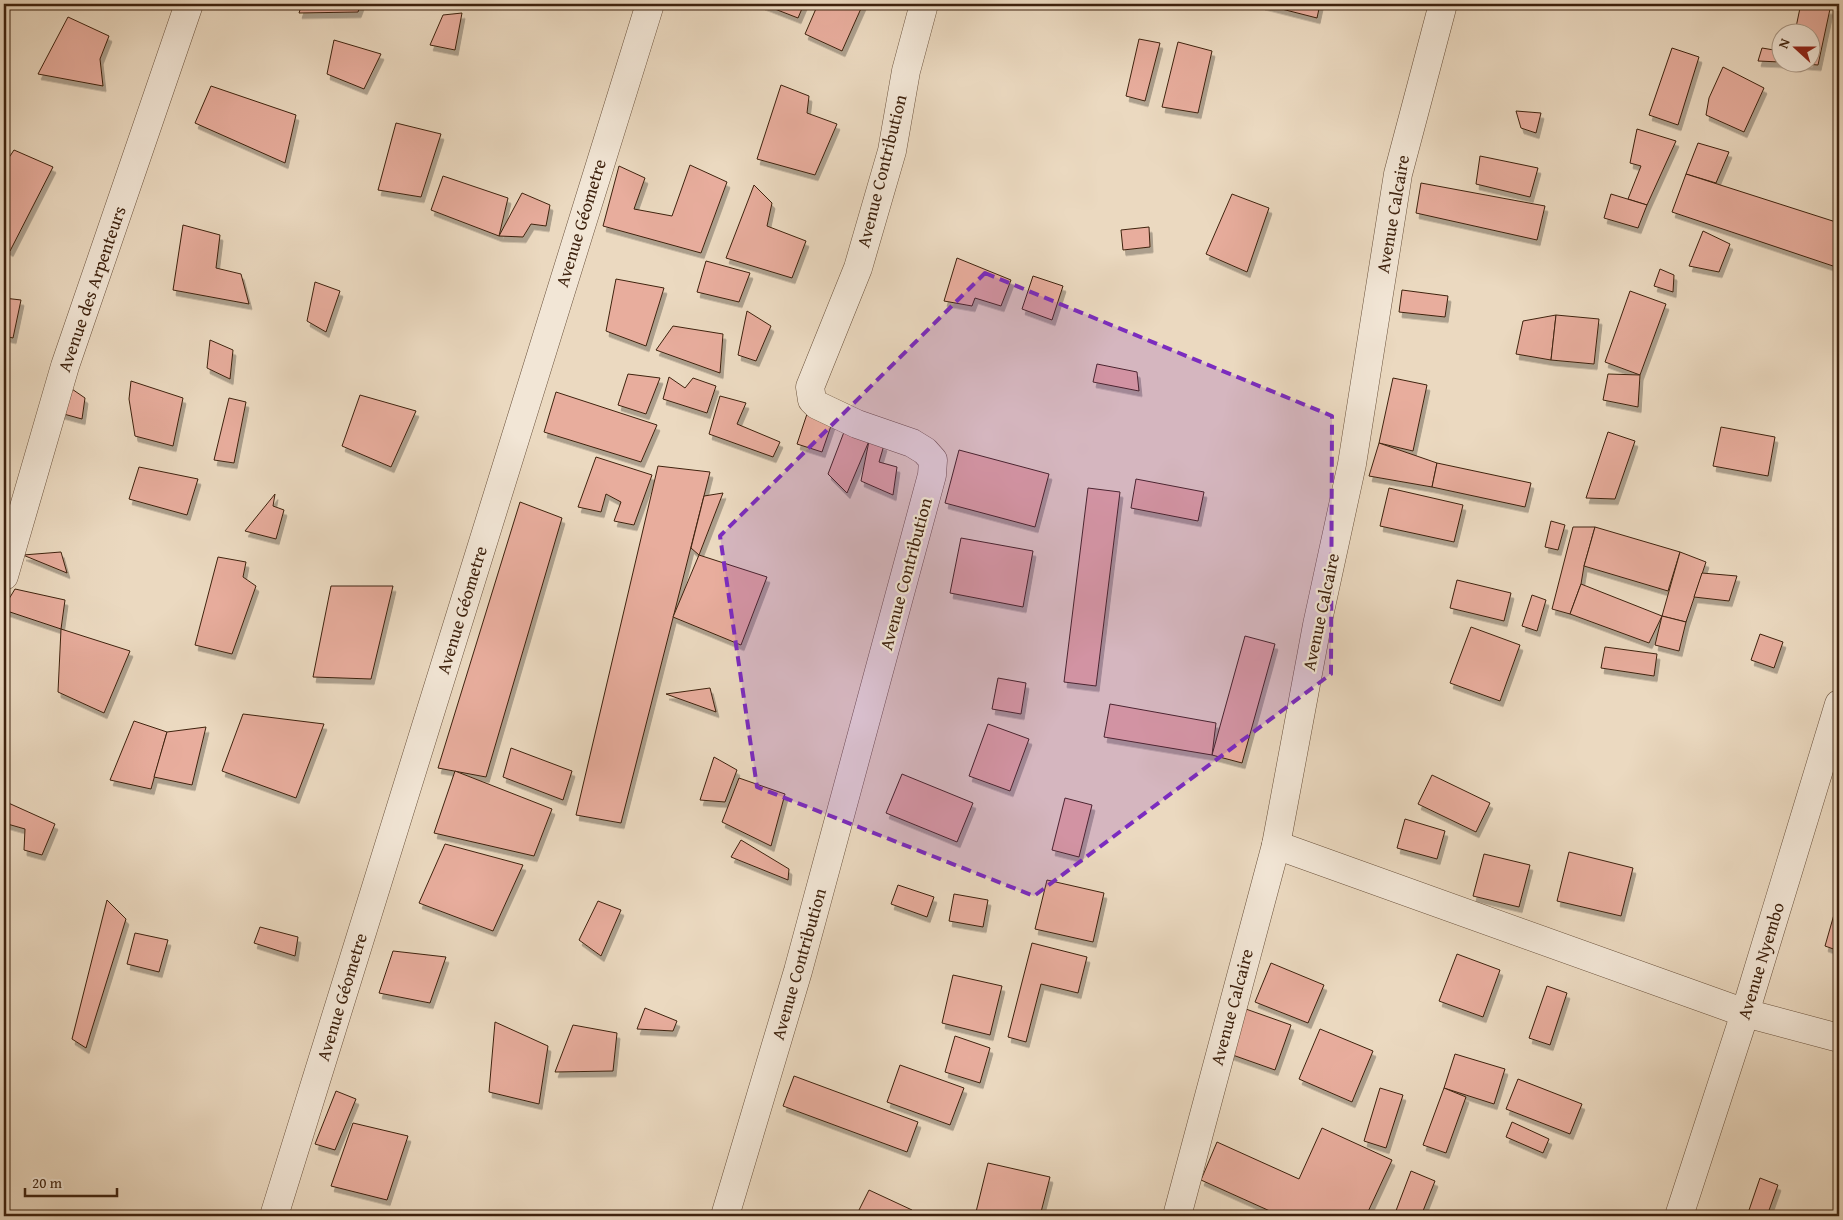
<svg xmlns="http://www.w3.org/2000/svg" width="1843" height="1220" viewBox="0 0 1843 1220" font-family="'Gentium Book Plus',serif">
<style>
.building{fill:#e8ad9d;stroke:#3e220e;filter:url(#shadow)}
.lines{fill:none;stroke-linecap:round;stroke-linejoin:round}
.minor-casing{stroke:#69503a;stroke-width:29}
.minor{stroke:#f2e6d6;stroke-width:28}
.marked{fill:#7b2cbf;fill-opacity:0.2;stroke:#7b2cbf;stroke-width:4;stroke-dasharray:10 6;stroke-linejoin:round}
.labels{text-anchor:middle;stroke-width:4.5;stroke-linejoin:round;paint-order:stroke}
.street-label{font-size:18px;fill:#3e220e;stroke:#f2e6d6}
</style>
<defs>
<filter id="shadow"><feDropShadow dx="3" dy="5.5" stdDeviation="0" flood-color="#0004"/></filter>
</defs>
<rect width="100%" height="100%" fill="#ebd9c0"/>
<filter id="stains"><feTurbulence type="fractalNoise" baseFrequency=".004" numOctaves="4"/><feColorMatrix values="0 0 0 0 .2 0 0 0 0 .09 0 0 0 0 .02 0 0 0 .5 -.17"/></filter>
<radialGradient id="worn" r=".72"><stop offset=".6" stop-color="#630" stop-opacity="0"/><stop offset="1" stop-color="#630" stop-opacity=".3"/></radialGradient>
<g class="building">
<path d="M302,4H361L358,12L299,13Z"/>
<path d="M762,4H804L798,18Z"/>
<path d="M818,4H863L842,51L805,34Z"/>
<path d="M1262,4H1320L1317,18Z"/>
<path d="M1800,8L1830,9L1818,65L1781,62H1810V32H1795Z"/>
<path d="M462,13L455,50L430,45L443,15Z"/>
<path d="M68,17L109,36L100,59L103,86L38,74Z"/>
<path d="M1139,39L1160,43L1145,101L1126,96Z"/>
<path d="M334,40L381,54L364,89L327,74Z"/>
<path d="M1178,42L1212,51L1198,113L1162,107Z"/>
<path d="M1672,48L1699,57L1678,125L1649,115Z"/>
<path d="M1762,48L1780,51V62L1758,61Z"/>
<path d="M1723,67L1764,88L1744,132L1706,115L1709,98Z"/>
<path d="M781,85L809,96L807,113L837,124L815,175L757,159Z"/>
<path d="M211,86L296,115L285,163L195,123Z"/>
<path d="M1516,111L1541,113L1536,133L1521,128Z"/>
<path d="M396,123L441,134L421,197L378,190Z"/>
<path d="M1637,129L1676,141L1647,205L1628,199L1641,166L1630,163Z"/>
<path d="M1698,143L1729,152L1716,183L1686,174Z"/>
<path d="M14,150L53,167L10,251L4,247V165Z"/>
<path d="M1480,156L1538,168L1530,197L1476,184Z"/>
<path d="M690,165L727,182L701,253L603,226L619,166L645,178L634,209L672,216Z"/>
<path d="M1686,174L1839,223V268L1672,212Z"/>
<path d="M443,176L508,198L499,236L431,210Z"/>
<path d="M1421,183L1545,206L1537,240L1416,213Z"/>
<path d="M754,185L772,203L767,226L806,241L792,278L726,258Z"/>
<path d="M522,193L550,205L546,226L531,224L523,237L499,236Z"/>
<path d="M1232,194L1269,208L1247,272L1206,254Z"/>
<path d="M1611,194L1647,205L1638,228L1604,218Z"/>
<path d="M183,225L220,235L216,268L241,274L249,304L173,290Z"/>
<path d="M1149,227L1150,247L1123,250L1121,230Z"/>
<path d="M1703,231L1730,244L1719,272L1689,266Z"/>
<path d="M957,258L1011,280L1001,306L975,298L972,306L944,301Z"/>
<path d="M706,261L750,273L739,302L697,292Z"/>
<path d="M1660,269L1674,275L1673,292L1654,286Z"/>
<path d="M1033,276L1063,286L1052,320L1022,309Z"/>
<path d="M616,279L664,288L646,346L606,331Z"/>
<path d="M315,282L340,291L326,332L307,321Z"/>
<path d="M1402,290L1448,296L1445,317L1399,312Z"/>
<path d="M1630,291L1666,304L1640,375L1605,362Z"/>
<path d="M4,298L21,300L13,338L4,336Z"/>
<path d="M747,311L771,326L756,361L738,355Z"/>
<path d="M1556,315L1551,360L1516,354L1523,321Z"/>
<path d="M1556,315L1599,319L1594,364L1551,360Z"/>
<path d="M673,326L723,334L720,373L656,350Z"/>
<path d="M210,340L233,350L230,379L207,368Z"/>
<path d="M1097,364L1137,372L1139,391L1093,382Z"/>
<path d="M628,374L660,378L646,414L618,405Z"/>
<path d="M1608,374L1640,375L1638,407L1603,400Z"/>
<path d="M669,377L685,388L693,378L716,386L707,413L663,399Z"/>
<path d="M1393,378L1427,385L1413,451L1379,443Z"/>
<path d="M131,381L183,398L173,446L135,436L129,399Z"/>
<path d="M69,387L85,398L82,419L60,413Z"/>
<path d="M556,392L657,425L641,462L544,432Z"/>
<path d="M360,395L416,411L391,467L342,446Z"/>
<path d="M720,396L746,403L737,424L780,442L773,457L709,434Z"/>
<path d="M229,398L246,402L234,463L214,460Z"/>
<path d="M807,414L832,423L822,452L797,444Z"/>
<path d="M1721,427L1775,437L1768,476L1713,466Z"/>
<path d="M844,432L869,441L847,493L828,474Z"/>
<path d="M1608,432L1635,441L1615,499L1586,498Z"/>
<path d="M869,441L884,445L879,462L897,467L893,495L861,481Z"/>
<path d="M1379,443L1437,463L1432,487L1369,476Z"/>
<path d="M959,450L1049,474L1035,527L945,503Z"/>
<path d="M596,457L652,475L634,525L614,521L621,502L606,494L601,512L578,507Z"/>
<path d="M1437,463L1531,483L1525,507L1432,487Z"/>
<path d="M658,466L710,472L621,823L576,815Z"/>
<path d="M139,467L198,479L187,515L129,499Z"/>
<path d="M1136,479L1204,492L1198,521L1131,508Z"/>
<path d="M1088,488L1120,492L1096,686L1064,682Z"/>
<path d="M1389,488L1463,505L1454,542L1380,526Z"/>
<path d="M723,493L699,555L691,548L704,496Z"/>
<path d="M275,494L273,506L284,510L276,539L245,531Z"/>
<path d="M520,502L562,518L486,777L438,768Z"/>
<path d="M1551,521L1565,525L1558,550L1545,547Z"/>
<path d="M1573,527H1595L1584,566L1581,584L1570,614L1552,609Z"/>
<path d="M1595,527L1680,552L1668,591L1584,566Z"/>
<path d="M961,538L1033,551L1023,607L950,593Z"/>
<path d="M61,552L67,573L23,555Z"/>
<path d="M1680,552L1706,562L1686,622L1662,616Z"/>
<path d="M699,555L767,577L741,645L673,617Z"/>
<path d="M218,557L246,562L243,577L256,586L232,654L195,645Z"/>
<path d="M1702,573L1737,576L1729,601L1694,597Z"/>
<path d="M1457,580L1511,593L1504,621L1450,608Z"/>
<path d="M1581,584L1662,616L1649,643L1570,614Z"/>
<path d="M331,586H393L371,679L313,677Z"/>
<path d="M15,589L65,600L61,629L4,610V607Z"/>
<path d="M1532,595L1546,600L1537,631L1522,626Z"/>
<path d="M1662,616L1686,622L1679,651L1655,645Z"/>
<path d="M1471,627L1520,645L1500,701L1450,683Z"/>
<path d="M61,629L130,651L104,713L58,692Z"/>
<path d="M1760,634L1783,642L1774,668L1751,660Z"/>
<path d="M1245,636L1275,644L1242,763L1212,755Z"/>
<path d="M1605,647L1657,654L1654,676L1601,668Z"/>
<path d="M998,678L1026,683L1021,714L992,709Z"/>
<path d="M710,688L716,712L666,694Z"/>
<path d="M1110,704L1216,723L1212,755L1104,737Z"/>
<path d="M243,714L324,724L296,798L222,771Z"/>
<path d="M134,721L167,732L151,789L110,780Z"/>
<path d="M988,724L1029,739L1010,791L969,776Z"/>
<path d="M206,727L192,785L154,777L167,732Z"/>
<path d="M511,748L572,771L563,800L503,777Z"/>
<path d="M714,757L737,770L725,802L700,800Z"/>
<path d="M455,771L552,809L534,856L434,833Z"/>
<path d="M902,774L973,803L957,842L886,813Z"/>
<path d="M1432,775L1490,803L1476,832L1418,804Z"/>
<path d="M739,778L785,794L771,846L722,822Z"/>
<path d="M1065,798L1092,805L1079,857L1052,850Z"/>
<path d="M4,801L55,824L42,855L24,850L25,829L4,823Z"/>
<path d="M1405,819L1445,831L1437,859L1397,848Z"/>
<path d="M741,840L789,869L788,880L731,857Z"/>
<path d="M445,844L523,865L493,931L419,903Z"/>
<path d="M1569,852L1633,868L1621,916L1557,901Z"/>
<path d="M1484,854L1530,865L1519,907L1473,896Z"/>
<path d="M1047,880L1104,893L1093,942L1035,929Z"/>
<path d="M898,885L934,897L927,917L891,904Z"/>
<path d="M954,894L988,900L983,927L949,921Z"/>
<path d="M107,900L126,919L86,1048L72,1039Z"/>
<path d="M598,901L621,910L601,956L579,940Z"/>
<path d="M1835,911L1839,913V951L1825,946Z"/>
<path d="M260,927L298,937L295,956L254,943Z"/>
<path d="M135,933L168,940L159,972L127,964Z"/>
<path d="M1032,943L1087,957L1078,993L1041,984L1026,1042L1008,1037Z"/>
<path d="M393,951L446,957L430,1003L379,993Z"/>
<path d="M1457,954L1500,970L1483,1017L1439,1001Z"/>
<path d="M1271,963L1324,985L1308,1023L1255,1002Z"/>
<path d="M953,975L1002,986L990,1035L942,1023Z"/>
<path d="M1547,986L1567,993L1550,1045L1529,1038Z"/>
<path d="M645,1008L677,1021L673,1031L637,1029Z"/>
<path d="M1243,1008L1291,1025L1275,1070L1227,1053Z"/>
<path d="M495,1022L548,1046L539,1104L489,1092Z"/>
<path d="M573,1025L617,1033L613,1071L555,1072Z"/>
<path d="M1320,1029L1373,1051L1352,1102L1299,1079Z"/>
<path d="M955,1036L990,1048L980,1083L945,1072Z"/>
<path d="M1455,1054L1505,1069L1494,1104L1444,1088Z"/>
<path d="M900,1065L964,1088L950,1125L887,1102Z"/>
<path d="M794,1076L918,1122L907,1152L783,1106Z"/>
<path d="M1518,1079L1582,1104L1570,1134L1506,1109Z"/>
<path d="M1380,1088L1403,1095L1386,1148L1364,1141Z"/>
<path d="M1444,1088L1466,1097L1446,1153L1423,1145Z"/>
<path d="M336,1091L356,1099L335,1150L315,1144Z"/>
<path d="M1512,1122L1549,1139L1543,1153L1506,1137Z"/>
<path d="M353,1123L408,1136L387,1200L331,1186Z"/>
<path d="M1322,1128L1392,1160L1366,1216H1281L1201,1180L1217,1142L1299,1179Z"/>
<path d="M988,1163L1050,1177L1040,1216H975Z"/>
<path d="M1411,1171L1435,1181L1421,1216H1394Z"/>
<path d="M1760,1178L1778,1185L1767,1216H1747Z"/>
<path d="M869,1190L912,1210L909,1216H856Z"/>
<path d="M8,1210L27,1216H6Z"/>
</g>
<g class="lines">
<defs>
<g id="minor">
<path d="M4,576L65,366L189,4"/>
<path d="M1276,845L1745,1013L1839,1038"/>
<path d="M274,1216L650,4"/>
<path d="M725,1216L798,971L932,475L933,460L925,451L912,443L857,424L817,405L812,400L810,387L858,268L892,151L906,71L924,4"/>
<path d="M1177,1216L1276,845L1317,625L1352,464L1398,174L1443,4"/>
<path d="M1679,1216L1745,1013L1839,704"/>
</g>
</defs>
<use href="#minor" class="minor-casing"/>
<use href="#minor" class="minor"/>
</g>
<path class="marked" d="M985,273L1332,416L1331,674L1034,896L757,787L720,536Z"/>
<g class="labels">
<g class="street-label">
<text transform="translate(882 171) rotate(-76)" y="6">Avenue Contribution</text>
<text transform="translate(1393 214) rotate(-80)" y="6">Avenue Calcaire</text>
<text transform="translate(581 223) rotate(-73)" y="6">Avenue Géometre</text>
<text transform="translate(92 289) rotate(-71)" y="6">Avenue des Arpenteurs</text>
<text transform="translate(906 574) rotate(-75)" y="6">Avenue Contribution</text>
<text transform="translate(462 610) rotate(-73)" y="6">Avenue Géometre</text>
<text transform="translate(1321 612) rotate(-78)" y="6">Avenue Calcaire</text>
<text transform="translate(1761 961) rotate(-73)" y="6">Avenue Nyembo</text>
<text transform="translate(799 964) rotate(-74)" y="6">Avenue Contribution</text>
<text transform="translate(342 997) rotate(-73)" y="6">Avenue Géometre</text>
<text transform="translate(1232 1007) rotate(-75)" y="6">Avenue Calcaire</text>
</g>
</g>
<rect width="1843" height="1220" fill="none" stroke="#ebd9c0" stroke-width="20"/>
<rect x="5" y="5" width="1833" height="1210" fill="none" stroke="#3e220e" stroke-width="2.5"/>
<rect x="10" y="10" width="1823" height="1200" fill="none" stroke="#3e220e"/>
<g transform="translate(1796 48) rotate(291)"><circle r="24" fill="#f2e6d6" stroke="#aa9886"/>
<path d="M0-4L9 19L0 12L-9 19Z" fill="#8f2418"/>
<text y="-8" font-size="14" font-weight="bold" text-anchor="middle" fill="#3e220e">N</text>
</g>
<path d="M25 1188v8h92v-8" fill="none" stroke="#3e220e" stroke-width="2.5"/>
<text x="32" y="1188" font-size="15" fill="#3e220e" stroke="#f2e6d6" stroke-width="4" paint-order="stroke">20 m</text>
<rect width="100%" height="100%" filter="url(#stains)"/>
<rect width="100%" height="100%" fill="url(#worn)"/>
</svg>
